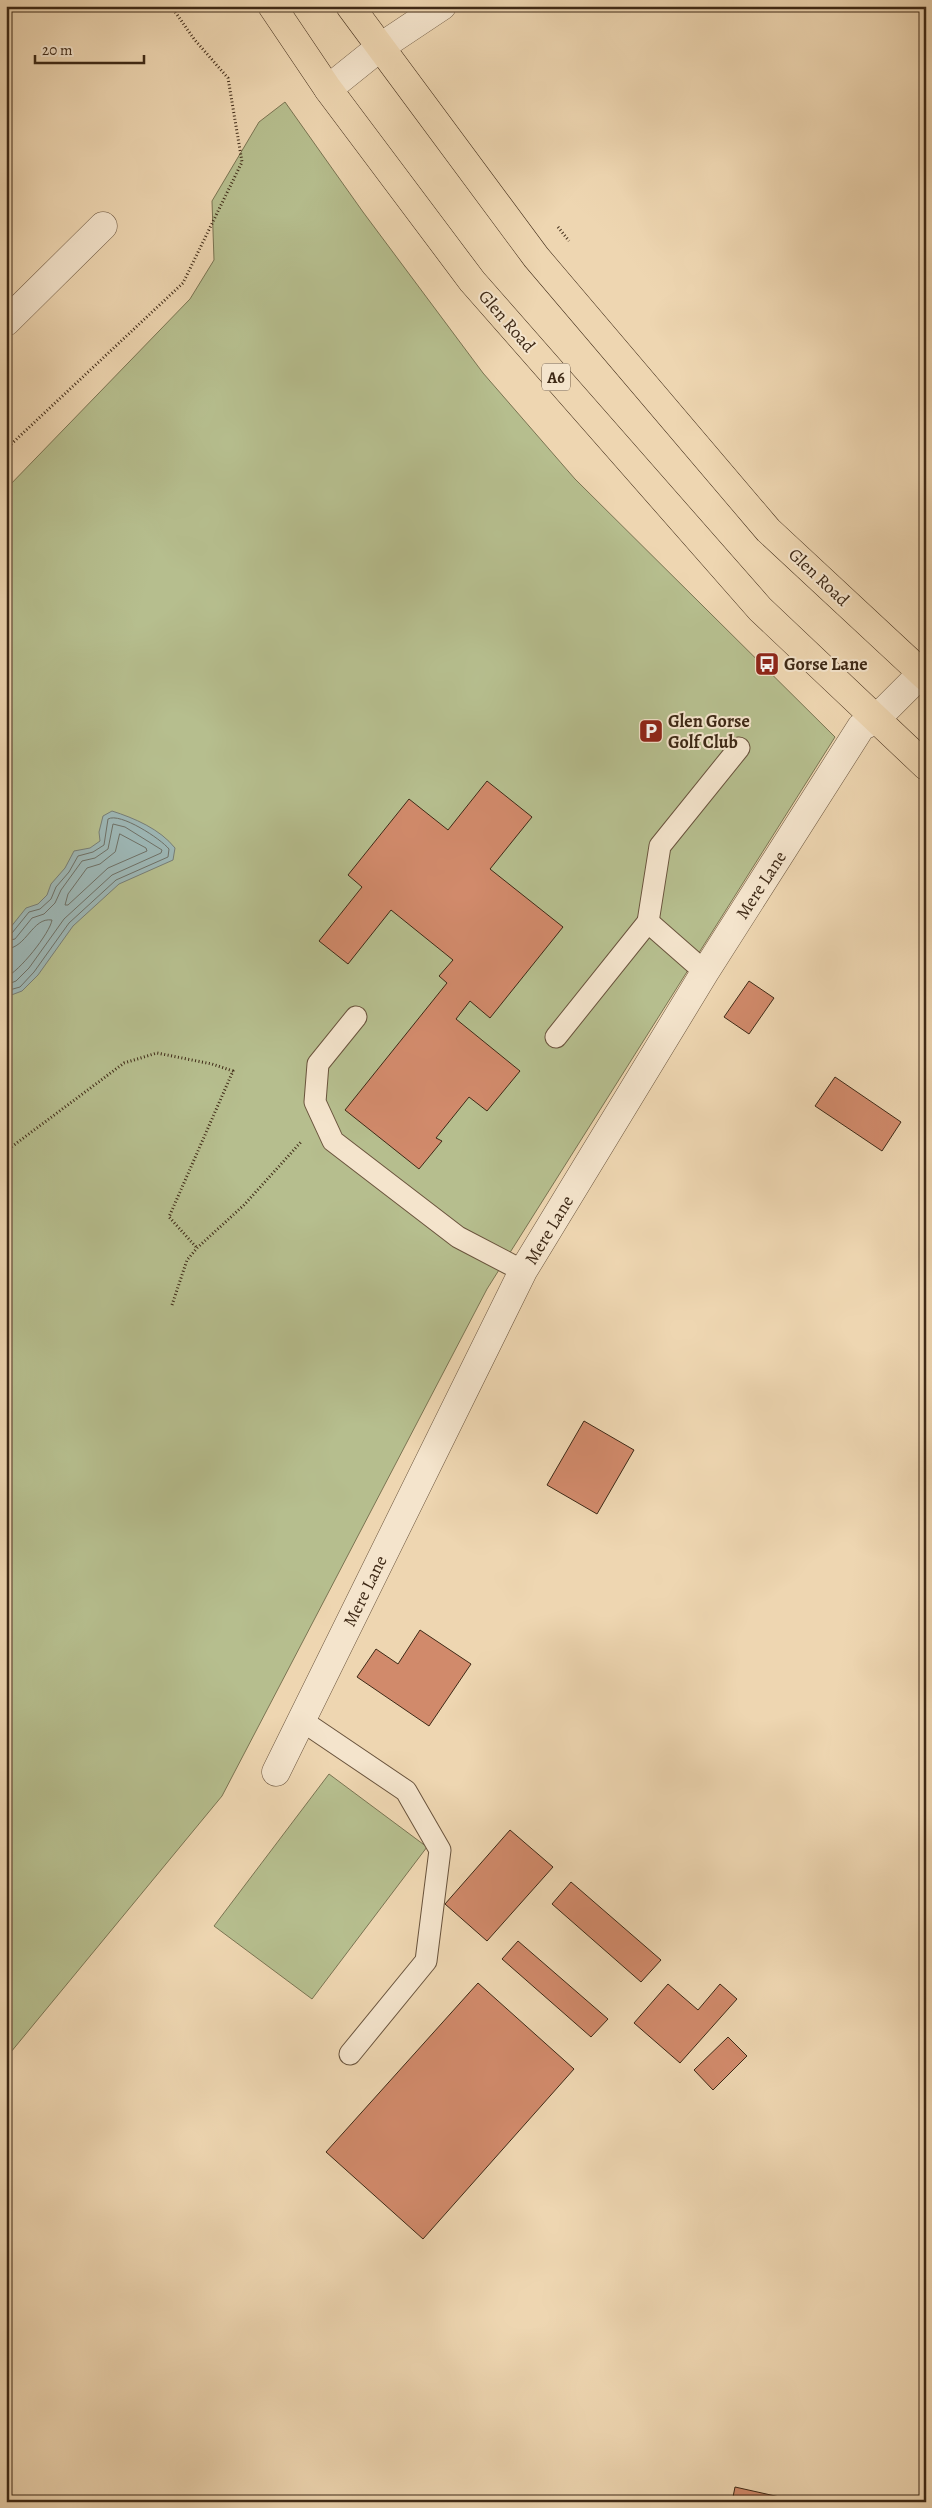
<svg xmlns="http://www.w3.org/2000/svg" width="932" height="2508" viewBox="0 0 932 2508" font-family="Alegreya,serif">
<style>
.green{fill:#b6be8e;stroke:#7a7452}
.water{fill:#9db7b6;stroke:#777e76}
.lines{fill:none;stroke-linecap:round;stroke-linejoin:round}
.shore{stroke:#6e7066;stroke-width:1}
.building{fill:#d18a6b;stroke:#3e2916}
.service-casing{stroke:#6a543d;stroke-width:23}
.minor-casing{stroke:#6a543d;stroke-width:29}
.trunk-casing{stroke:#3e2916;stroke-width:29}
.path{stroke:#3e2916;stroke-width:3;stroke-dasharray:1 2.5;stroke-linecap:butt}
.service{stroke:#f4e4cc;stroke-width:21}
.minor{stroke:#f4e4cc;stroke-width:28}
.trunk{stroke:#eed6b1;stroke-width:28}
.labels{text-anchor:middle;stroke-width:4;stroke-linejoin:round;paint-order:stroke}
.shield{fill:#f4e4cc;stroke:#75614d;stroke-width:1}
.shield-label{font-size:16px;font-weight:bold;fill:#3e2916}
.street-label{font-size:18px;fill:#3e2916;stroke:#f4e4cc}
.poi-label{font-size:18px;font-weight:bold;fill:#3e2916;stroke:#f4e4cc;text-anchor:start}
</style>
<rect width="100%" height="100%" fill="#eed6b1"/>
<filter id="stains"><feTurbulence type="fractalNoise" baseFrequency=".004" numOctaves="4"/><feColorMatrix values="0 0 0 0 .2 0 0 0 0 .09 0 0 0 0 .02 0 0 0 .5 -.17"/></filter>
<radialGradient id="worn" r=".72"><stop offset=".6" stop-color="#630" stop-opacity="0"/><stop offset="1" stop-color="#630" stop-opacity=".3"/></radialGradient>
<g class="green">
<path d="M285,102L363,212L483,373L575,479L835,737L487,1289L222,1796L6,2058V489L190,299L214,260L212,201L259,122Z"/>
<path d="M329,1774L427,1847L312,1999L214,1926Z"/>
</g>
<path class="water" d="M112,811C134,818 160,829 175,848L173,860L119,884L73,926L38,975L22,991L6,997V933L26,908L38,904L47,895L51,884L65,868L74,851L90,848L100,841L99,832L103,816Z"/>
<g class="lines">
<g class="shore">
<path d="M120,834L146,848L147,851L108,868L68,905H65L68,894L87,868L100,864L115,852Z"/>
<path d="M6,935L12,933L29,912L40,909L51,899L56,887L69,872L78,856L93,852L104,845L108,819C120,812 161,839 169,849L168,857L116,880L69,923L34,972L20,987L6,991"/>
<path d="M6,941L15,939L32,918L44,914L55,903L61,890L82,861L95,858L108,849L113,824L125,827L162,850L161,853L112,875L64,919L29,968L16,981L6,985"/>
<path d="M6,949C27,948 32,917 52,920C50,933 19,972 6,977"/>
</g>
</g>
<g class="building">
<path d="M487,781L532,817L490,869L563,927L490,1018L470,1001L456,1019L520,1071L487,1111L469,1097L436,1138L442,1141L419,1169L345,1110L447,983L439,976L453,960L391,910L348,964L319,941L362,887L348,875L409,799L448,830Z"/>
<path d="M749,981L774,998L749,1034L724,1017Z"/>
<path d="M835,1077L901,1122L882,1151L815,1106Z"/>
<path d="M584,1421L634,1450L597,1514L547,1485Z"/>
<path d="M420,1630L471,1664L429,1726L357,1677L376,1649L398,1664Z"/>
<path d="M510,1830L553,1867L487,1941L445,1904Z"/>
<path d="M571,1882L661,1960L641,1982L552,1904Z"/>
<path d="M518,1941L608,2019L591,2037L502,1959Z"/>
<path d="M478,1983L574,2069L423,2239L326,2152Z"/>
<path d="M668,1984L698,2010L720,1984L737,1999L680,2063L634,2023Z"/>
<path d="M728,2037L747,2056L713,2090L694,2070Z"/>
<path d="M735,2487L802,2502H732Z"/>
</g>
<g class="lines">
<defs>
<g id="service">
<path d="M648,922L660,846L739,748"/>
<path d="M356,1017L318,1064L315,1102L333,1141L458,1237L523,1271"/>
<path d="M556,1037L648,922L705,972"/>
<path d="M301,1720L406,1791L440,1850L426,1961L350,2054"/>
</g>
<g id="minor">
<path d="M328,89L379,48L442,6"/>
<path d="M6,322L103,226"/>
<path d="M276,1772L523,1271L705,972L861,727L875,720L926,669"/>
</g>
<g id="trunk">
<path d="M272,6L328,89L472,281L760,609L926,766"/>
<path d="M350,6L536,257L768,530L926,677"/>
</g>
</defs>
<use href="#service" class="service-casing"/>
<use href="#minor" class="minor-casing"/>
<use href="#trunk" class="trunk-casing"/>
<g class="path">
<path d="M558,227L569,241"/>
<path d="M6,449L183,283L242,162L228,78L194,39L171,6"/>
<path d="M6,1151L124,1063L157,1053L212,1064L233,1071L169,1217L197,1248"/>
<path d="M172,1305L187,1260L197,1248L244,1205L301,1142"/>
</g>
<use href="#service" class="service"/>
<use href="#minor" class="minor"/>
<use href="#trunk" class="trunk"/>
</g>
<defs>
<symbol id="bus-square" viewBox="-11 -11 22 22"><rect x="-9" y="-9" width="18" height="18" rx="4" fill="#8f2418" stroke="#f4e4cc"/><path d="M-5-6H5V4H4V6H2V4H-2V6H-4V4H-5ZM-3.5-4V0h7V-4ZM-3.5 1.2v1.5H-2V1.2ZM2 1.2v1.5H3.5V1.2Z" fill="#fff"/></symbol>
<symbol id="parking-square" viewBox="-11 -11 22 22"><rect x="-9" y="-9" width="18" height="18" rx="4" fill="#8f2418" stroke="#f4e4cc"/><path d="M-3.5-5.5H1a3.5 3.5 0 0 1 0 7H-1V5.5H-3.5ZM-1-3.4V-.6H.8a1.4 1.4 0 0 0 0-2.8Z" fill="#fff"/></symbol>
</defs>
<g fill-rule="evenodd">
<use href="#bus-square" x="753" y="650" width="28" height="28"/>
<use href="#parking-square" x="637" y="717" width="28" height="28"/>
</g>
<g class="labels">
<rect class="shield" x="542" y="363.5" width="28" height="27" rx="4"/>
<g class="shield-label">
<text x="556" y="383">A6</text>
</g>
<g class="street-label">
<text transform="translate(507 321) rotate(49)" y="6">Glen Road</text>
<text transform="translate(819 577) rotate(43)" y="6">Glen Road</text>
<text transform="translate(761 885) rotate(-57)" y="6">Mere Lane</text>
<text transform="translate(549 1230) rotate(-59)" y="6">Mere Lane</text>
<text transform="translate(365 1591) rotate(-64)" y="6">Mere Lane</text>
</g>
<g class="poi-label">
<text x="784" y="670">Gorse Lane</text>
<text x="668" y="727">Glen Gorse<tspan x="668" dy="21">Golf Club</tspan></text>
</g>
</g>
<rect width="932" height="2508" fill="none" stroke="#eed6b1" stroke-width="25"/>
<rect x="8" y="8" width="917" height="2493" fill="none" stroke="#3e2916" stroke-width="2.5"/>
<rect x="12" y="12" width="907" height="2483" fill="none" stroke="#3e2916"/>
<path d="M35 55v8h109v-8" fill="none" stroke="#3e2916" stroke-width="2.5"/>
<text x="42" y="55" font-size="15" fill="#3e2916" stroke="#f4e4cc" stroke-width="4" paint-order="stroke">20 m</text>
<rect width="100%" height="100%" filter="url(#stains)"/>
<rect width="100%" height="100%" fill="url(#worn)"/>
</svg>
